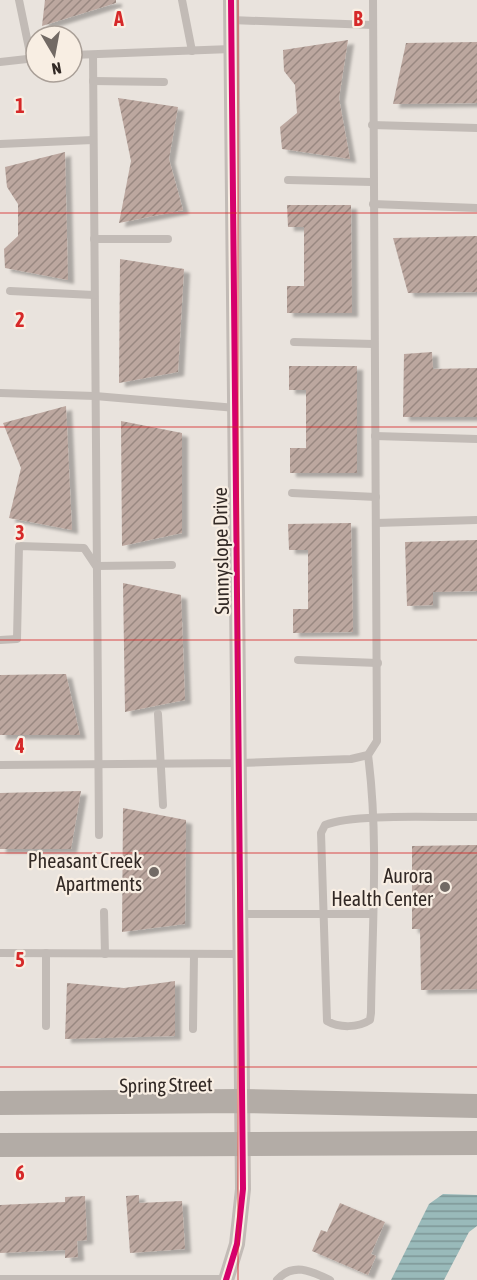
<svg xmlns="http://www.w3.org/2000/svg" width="477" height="1280" viewBox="0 0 477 1280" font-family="'Asap Condensed',sans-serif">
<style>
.water{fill:url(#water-rules)}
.building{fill:url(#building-hatch);filter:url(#shadow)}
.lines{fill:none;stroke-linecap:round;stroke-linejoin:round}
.service{stroke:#c2bbb6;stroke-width:8}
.minor{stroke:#c2bbb6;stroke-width:16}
.secondary{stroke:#b3aca6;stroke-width:24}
.cycleway-casing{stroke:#f8eee3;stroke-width:10}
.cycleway{stroke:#d6006c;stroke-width:6}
.grid{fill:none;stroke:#d62828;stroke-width:1.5;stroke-opacity:0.55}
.poi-dot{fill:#726a65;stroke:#f8eee3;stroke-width:2}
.labels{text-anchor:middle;stroke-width:4.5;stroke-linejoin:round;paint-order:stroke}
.street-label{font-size:20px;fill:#322925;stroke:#f8eee3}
.poi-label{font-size:20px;fill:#322925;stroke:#f8eee3;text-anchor:end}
.grid-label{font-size:20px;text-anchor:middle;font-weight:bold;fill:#d62828;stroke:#f8eee3;stroke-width:4.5;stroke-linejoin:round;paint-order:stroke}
</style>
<defs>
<pattern id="water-rules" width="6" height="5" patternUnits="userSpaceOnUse" patternTransform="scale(1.5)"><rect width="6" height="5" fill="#99baba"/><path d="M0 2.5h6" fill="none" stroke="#7d9797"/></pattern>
<pattern id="building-hatch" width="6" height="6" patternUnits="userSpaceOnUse" patternTransform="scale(1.5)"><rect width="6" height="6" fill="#bca79f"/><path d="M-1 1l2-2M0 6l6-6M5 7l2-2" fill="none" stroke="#998881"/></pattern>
<filter id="shadow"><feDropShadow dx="6" dy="4" stdDeviation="1.5" flood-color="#0004"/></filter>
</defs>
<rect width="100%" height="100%" fill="#e9e3dd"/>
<path class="water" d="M443,1194L477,1195V1226L469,1232L444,1280H391L429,1204Z"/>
<g class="building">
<path d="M45,0H116V3L42,26Z"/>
<path d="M348,40L339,98L350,159L282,149L280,127L297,113L295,85L284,71L283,50Z"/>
<path d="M477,42V103L393,104L406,43Z"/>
<path d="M118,98L178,107L169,159L183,210L119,223L131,161Z"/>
<path d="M65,152L68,280L5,268L4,249L18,236V204L7,187L5,167Z"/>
<path d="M287,205H351L352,313H287V286H304V227H288Z"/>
<path d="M477,236V292L408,293L393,238Z"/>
<path d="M120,259L184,269L178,372L119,383Z"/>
<path d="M432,352L433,369L477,368V417H403L404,354Z"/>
<path d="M289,366H357V473H290V448H306V390H289Z"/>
<path d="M66,406L72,530L9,518L21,468L3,423Z"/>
<path d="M121,421L182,433V533L122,546Z"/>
<path d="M351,523L353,632L293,633V609H308V550H289L288,524Z"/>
<path d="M477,540V591L433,592V605L407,606L405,542Z"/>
<path d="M123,583L181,595L185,700L125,712Z"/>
<path d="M66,674L80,735H0V675Z"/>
<path d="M81,791L71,849H0V793Z"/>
<path d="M123,808L186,820L185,924L122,932Z"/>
<path d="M477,845V989L421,990L420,929H412V846Z"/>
<path d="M175,981V1036L65,1039L67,983L124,988Z"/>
<path d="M139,1195V1203L182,1201L185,1249L130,1253L126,1196Z"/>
<path d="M85,1196L87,1240L77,1241L78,1257L65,1258V1250L0,1253V1205L65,1202V1197Z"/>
<path d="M340,1203L385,1222L371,1254L376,1256L368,1275L312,1251L321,1230L327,1232Z"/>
</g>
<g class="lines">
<g class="service">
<path d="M19,0L31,58"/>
<path d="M182,0L192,51"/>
<path d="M231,20L373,25"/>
<path d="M72,55L231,49"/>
<path d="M93,55L99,835"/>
<path d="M0,62L36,58"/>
<path d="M93,81L164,82"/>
<path d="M372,125L477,128"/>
<path d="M0,144L93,140"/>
<path d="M288,180L372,182"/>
<path d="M373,204L477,208"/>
<path d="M94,239H168"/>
<path d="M10,291L94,295"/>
<path d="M294,342L374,344"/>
<path d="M0,393L95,396L236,408"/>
<path d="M375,436L477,439"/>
<path d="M292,493L376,497"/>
<path d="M376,523L477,520"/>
<path d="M0,640L17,639L19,546L84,548L96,566L172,565"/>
<path d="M298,660L378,663"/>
<path d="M158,714L163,805"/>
<path d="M368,755C379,838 372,929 371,1013L370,1020C358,1028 339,1028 327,1021L321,833L325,825C355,813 441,818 477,817"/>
<path d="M0,765L240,763L351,759L368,755L377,741L373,0"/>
<path d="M104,912L105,954"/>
<path d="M241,914H372"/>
<path d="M0,953L241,954"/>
<path d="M46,953V1026"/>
<path d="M193,1029L194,954"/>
<path d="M0,1279H227"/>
<path d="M277,1280C293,1262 311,1271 330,1280"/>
</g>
<path class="minor" d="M226,1280L237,1244L243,1189L231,0"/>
<g class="secondary">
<path d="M0,1103L242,1101L477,1106"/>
<path d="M0,1145L477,1143"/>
</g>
<defs>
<path id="cycleway" d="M226,1280L237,1244L243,1189L231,0"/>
</defs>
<use href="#cycleway" class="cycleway-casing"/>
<use href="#cycleway" class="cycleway"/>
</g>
<path class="grid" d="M238,0V1280M0,213H477M0,427H477M0,640H477M0,853H477M0,1067H477"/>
<g class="poi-dot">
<circle cx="154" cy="872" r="6"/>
<circle cx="445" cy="887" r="6"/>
</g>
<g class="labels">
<g class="street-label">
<text transform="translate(221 551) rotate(-91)" y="7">Sunnyslope Drive</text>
<text transform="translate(166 1085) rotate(-1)" y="7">Spring Street</text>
</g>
<g class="poi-label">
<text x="142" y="868">Pheasant Creek<tspan x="142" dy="23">Apartments</tspan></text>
<text x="433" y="883">Aurora<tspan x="433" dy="23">Health Center</tspan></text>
</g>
</g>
<g class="grid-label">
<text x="119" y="26">A</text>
<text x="358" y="26">B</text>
<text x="20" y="113">1</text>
<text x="20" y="327">2</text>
<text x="20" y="540">3</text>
<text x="20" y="753">4</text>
<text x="20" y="967">5</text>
<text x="20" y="1180">6</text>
</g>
<g transform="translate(54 54) rotate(170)"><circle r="28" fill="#f8eee3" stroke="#a99f97" stroke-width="1.5"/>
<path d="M0-4.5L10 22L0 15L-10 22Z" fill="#726a65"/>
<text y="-9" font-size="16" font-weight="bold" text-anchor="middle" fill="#322925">N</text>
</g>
</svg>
